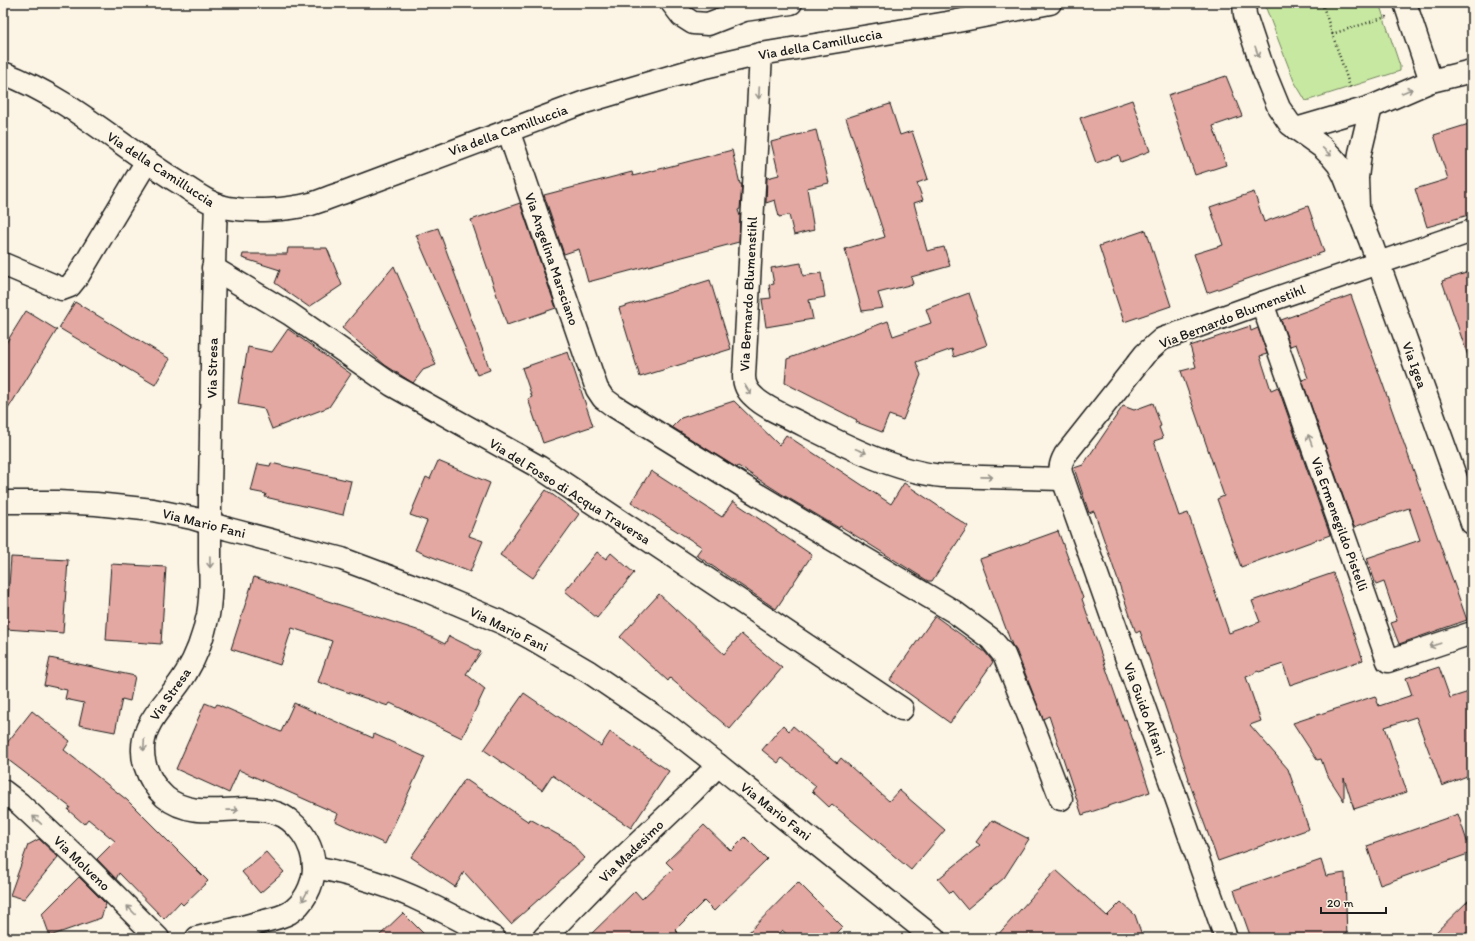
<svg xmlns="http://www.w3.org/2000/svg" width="1475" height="941" viewBox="0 0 1475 941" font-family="Itim,sans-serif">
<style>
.green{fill:#c7e8a1;stroke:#72825e}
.building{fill:#e2a8a1;stroke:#1c1c1c}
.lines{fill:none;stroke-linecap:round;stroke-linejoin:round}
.minor-casing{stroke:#1c1c1c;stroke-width:25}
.major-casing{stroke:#1c1c1c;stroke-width:25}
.path{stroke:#1c1c1c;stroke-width:2.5;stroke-dasharray:1 3;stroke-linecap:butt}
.minor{stroke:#fcf5e5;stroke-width:22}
.major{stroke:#fcf5e5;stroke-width:22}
.oneway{stroke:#97938b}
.labels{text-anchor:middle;stroke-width:3.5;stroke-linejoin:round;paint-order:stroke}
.street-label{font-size:14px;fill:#1c1c1c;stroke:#fcf5e5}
</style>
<rect width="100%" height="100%" fill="#fcf5e5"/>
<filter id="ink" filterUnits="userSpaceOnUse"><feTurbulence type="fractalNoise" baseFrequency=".025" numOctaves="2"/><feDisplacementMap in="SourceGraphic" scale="8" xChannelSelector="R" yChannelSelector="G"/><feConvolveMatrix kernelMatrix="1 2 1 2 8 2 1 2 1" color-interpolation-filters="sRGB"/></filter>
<g filter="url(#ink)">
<path class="green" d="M1264,3H1379L1400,66V71L1306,101L1294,81Z"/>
<g class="building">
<path d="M1226,76L1242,116L1213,126L1226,165L1195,175L1168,95Z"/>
<path d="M1132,100L1150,151L1121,162L1119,155L1096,163L1080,118Z"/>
<path d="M890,104L900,135L912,131L928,179L917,183L923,200L914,203L927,251L944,247L950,266L911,277L913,284L878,293L883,308L862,311L845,249L885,237L846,118Z"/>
<path d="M1472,123V214L1427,227L1415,189L1448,179L1434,135Z"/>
<path d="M816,130L829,183L807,188L814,230L794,235L789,215L779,217L775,200L766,203L767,178L779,175L771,142Z"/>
<path d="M732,150L740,184H742L740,209L738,210L740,216L739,242L588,282L579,249L564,254L544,195L632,172L633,176Z"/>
<path d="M1254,192L1264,222L1308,206L1324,252L1207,293L1194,254L1223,245L1210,207Z"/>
<path d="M520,203L556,308L507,325L471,220Z"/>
<path d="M438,228L490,370L477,375L416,235Z"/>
<path d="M1146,230L1171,306L1124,322L1099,246Z"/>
<path d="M288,248H327L342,285L309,307L275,283L280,270L242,258L243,254H287Z"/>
<path d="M801,263L803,276L821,273L825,297L809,300L813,319L766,327L762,299L771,298L769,285L774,284L771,268Z"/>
<path d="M394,266L436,365L423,370L413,383L385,365L342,328Z"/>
<path d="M1472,271V359H1469L1442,281Z"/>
<path d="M710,280L731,349L640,377L619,308Z"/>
<path d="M969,293L987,345L954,357L952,349L916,362L921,375L903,420L889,415L882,432L856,422L857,420L785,383L787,359L888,321L893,336L931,323L926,309Z"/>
<path d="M1351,295L1467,620L1399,644L1391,623L1397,621L1384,582L1376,585L1367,558L1420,540L1409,508L1354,527L1302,380L1308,378L1296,344L1290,346L1281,320Z"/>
<path d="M75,302L170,359L155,385L59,328Z"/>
<path d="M26,311L57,330L3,417V348Z"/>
<path d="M1250,326L1251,331L1258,328L1267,354L1260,356L1271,390L1278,387L1330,535L1241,567L1217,499L1224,496L1181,371L1196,367L1190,346Z"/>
<path d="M288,329L351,374L329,407L272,429L264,409L238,404L248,347L272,352Z"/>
<path d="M568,352L593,426L543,443L528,399L532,397L522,368Z"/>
<path d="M734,401L779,445L786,435L891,504L904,483L968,526L932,581H928L840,526L839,528L785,496L738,466L737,468L672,427L681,418Z"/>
<path d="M1153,403L1161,426L1159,427L1163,438L1154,441L1179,516L1188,513L1229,633L1260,622L1252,601L1333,573L1363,660L1290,685L1283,664L1259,672L1258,671L1254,673V674L1246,677L1261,721L1250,725L1288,769L1309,829L1218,861L1188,779H1189L1140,631L1136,633L1094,511L1089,513L1074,468L1083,465L1123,406L1134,410Z"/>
<path d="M438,461L490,483L469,536L483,541L470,572L415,550L427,521L410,515L426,477L430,479Z"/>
<path d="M271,463L351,481L343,515L265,497L266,494L251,491L258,464L270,466Z"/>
<path d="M651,471L722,517L733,501L812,555L776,609L696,555L702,547L631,502Z"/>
<path d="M546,490L579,514L533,578L500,555Z"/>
<path d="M1058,531L1083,598L1082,599L1124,720L1126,719L1150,792L1082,815L1049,716L1043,719L1016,650L1012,645L980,559Z"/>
<path d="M597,552L606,559L611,553L634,573L597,618L565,591Z"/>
<path d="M11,557L68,560L63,633L6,629Z"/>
<path d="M111,564L166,567L161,644L106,640Z"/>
<path d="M254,577L417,630L445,644L449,636L481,652L466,674L485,689L462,738L390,703L388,706L318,682L332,641L292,628L280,665L231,649Z"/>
<path d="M659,594L724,654L741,634L782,668L730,729L670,678L668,681L620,637Z"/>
<path d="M935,616L985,652L993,662L950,723L890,680Z"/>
<path d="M50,658L135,676L130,701L122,699L115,732L79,725L84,703L65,699L67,690L44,685Z"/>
<path d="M1439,667L1450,698L1472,691V774L1442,786L1416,717L1385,727L1407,792L1354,809L1344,778V801L1326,773L1321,759L1317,760L1293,723L1375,696L1379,706L1412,695L1406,678Z"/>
<path d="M524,693L601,746L610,732L669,771L631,828L552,775L542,790L484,750Z"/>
<path d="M205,703L215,707L217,704L281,732L294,703L373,738L374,734L425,757L385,844L335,821L338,814L239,770L229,793L176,769Z"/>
<path d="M32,711L70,741L64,750L127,800L208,881L183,905L180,902L164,919L119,873L116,879L97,859L115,841L88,819L84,824L68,810L70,807L3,756V748Z"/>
<path d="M783,725L789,731L793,726L837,763L841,758L889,801L899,790L945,830L911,870L832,804L829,807L812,791L816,786L782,758L778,763L762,750Z"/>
<path d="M465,779L529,822L530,819L569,841L585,858L511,924L464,872L455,887L411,857Z"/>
<path d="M1458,814L1471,853L1380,885L1367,846Z"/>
<path d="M992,820L1029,839L1004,878L967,909L952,891L950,893L938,879L980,845L976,842Z"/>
<path d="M704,825L731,851L745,837L767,859L714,911L704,901L675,930L683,938H587L635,891L642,899L673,869L666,862Z"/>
<path d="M39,839L58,857L24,899L10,895L28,845Z"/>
<path d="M266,852L284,872L260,893L242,872Z"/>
<path d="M1321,860L1326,876L1345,873L1347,938H1251L1234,890Z"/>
<path d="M1056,870L1107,916L1121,902L1135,915L1143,938H995Z"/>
<path d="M79,877L106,904L101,918L50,936L42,914Z"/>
<path d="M798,882L843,927L832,938H791L782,930L774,938H743Z"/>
<path d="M1472,897V938H1430Z"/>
<path d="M403,913L428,938H377Z"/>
</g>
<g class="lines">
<defs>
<g id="minor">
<path d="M672,3L682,16L693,23L708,24L744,10L791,3"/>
<path d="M761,54L744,376C744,384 747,391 754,397C764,407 783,415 796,421C840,443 895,472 943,476L1063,479C1059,470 1060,464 1065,455L1145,354L1162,339L1262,303L1472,231"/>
<path d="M1431,81L1472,71"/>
<path d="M1296,129L1371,107L1431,81L1405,3"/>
<path d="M508,130L597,389L603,398L614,406L748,489L953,611L991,639L1004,655L1037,736L1061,799"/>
<path d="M1358,207L1357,178L1360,153L1371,107"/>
<path d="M3,264L62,289L70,286L78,276L147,161"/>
<path d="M213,268L290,314L392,385L539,467L902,709"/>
<path d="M1262,303L1388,661L1472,633"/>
<path d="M1063,479L1226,938"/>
<path d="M3,502H57L96,504L153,510L192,518L228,529L342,559L425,590L503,623L531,638L589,672L663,722L718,765L934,938"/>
<path d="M3,791L20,804L83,863L158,938"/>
<path d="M314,867C352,874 389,885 424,902C448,913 471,926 494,938"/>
<path d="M197,938C217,933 237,929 257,923C268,920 280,918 289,913C304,904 313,886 314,869C314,855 310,844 302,833C296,825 286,816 276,813C240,801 196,823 165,797C155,788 149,778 145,765C134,725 168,704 186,673C196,657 204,634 208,615C211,598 211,581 210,563C210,539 210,515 210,491C212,396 212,300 216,205"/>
<path d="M544,938L610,870L693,791L718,765"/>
</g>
<g id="major">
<path d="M1244,3L1245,15L1263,69L1279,108L1290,124L1322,147L1332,157L1338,164L1344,175L1370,240L1472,523"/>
<path d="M3,73C68,97 120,146 178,182C194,192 210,205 229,208C253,212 287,210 311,204C321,201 332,196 342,193L585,102L700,68L761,54L947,23L1050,3"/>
</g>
</defs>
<use href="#minor" class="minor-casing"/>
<use href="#major" class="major-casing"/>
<g class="path">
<path d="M1322,3L1351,90"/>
<path d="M1332,34L1386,17L1387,18"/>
</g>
<use href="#minor" class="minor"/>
<use href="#major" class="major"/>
</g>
<defs><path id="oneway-shaft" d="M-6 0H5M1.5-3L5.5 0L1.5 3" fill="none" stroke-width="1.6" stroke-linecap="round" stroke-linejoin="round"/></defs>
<g class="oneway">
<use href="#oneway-shaft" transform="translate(1257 52) rotate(71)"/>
<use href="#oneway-shaft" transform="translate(1407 91) rotate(-23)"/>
<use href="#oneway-shaft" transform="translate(759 93) rotate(93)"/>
<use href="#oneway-shaft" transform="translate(1327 152) rotate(43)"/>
<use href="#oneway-shaft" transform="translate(748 390) rotate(58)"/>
<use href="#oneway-shaft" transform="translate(1310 440) rotate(-110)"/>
<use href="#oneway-shaft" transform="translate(861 451) rotate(22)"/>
<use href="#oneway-shaft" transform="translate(987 477) rotate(1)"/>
<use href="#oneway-shaft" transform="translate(210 562) rotate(89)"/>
<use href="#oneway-shaft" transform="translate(1435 645) rotate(162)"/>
<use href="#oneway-shaft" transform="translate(144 745) rotate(93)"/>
<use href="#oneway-shaft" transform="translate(233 810) rotate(-1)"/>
<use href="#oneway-shaft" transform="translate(37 820) rotate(-137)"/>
<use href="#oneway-shaft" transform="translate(305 896) rotate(118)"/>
<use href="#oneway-shaft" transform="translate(131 910) rotate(-134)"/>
</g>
</g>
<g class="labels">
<g class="street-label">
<text transform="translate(820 44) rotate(-10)" y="5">Via della Camilluccia</text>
<text transform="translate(508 130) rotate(-20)" y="5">Via della Camilluccia</text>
<text transform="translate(161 169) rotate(33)" y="5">Via della Camilluccia</text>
<text transform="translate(552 259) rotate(71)" y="5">Via Angelina Marsciano</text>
<text transform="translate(748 294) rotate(-87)" y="5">Via Bernardo Blumenstihl</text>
<text transform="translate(1232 316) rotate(-21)" y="5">Via Bernardo Blumenstihl</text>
<text transform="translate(1415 365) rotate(70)" y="5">Via Igea</text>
<text transform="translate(212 368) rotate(-89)" y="5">Via Stresa</text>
<text transform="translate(570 491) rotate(32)" y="5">Via del Fosso di Acqua Traversa</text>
<text transform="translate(204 523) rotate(14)" y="5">Via Mario Fani</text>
<text transform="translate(1340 524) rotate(70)" y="5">Via Ermenegildo Pistelli</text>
<text transform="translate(509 629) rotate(26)" y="5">Via Mario Fani</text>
<text transform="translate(170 694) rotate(-55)" y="5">Via Stresa</text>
<text transform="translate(1145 709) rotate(70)" y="5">Via Guido Alfani</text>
<text transform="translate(776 811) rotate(38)" y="5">Via Mario Fani</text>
<text transform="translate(631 851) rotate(-44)" y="5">Via Madesimo</text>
<text transform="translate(82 863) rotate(44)" y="5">Via Molveno</text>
</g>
</g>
<rect width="1475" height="941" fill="none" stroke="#fcf5e5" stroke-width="16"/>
<rect x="8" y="8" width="1459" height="925" fill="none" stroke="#1c1c1c" stroke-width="1.5" filter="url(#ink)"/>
<path d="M1321 907v6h65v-6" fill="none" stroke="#1c1c1c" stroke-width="2"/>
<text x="1327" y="907" font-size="12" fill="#1c1c1c" stroke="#fcf5e5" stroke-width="3" paint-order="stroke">20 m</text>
</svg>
